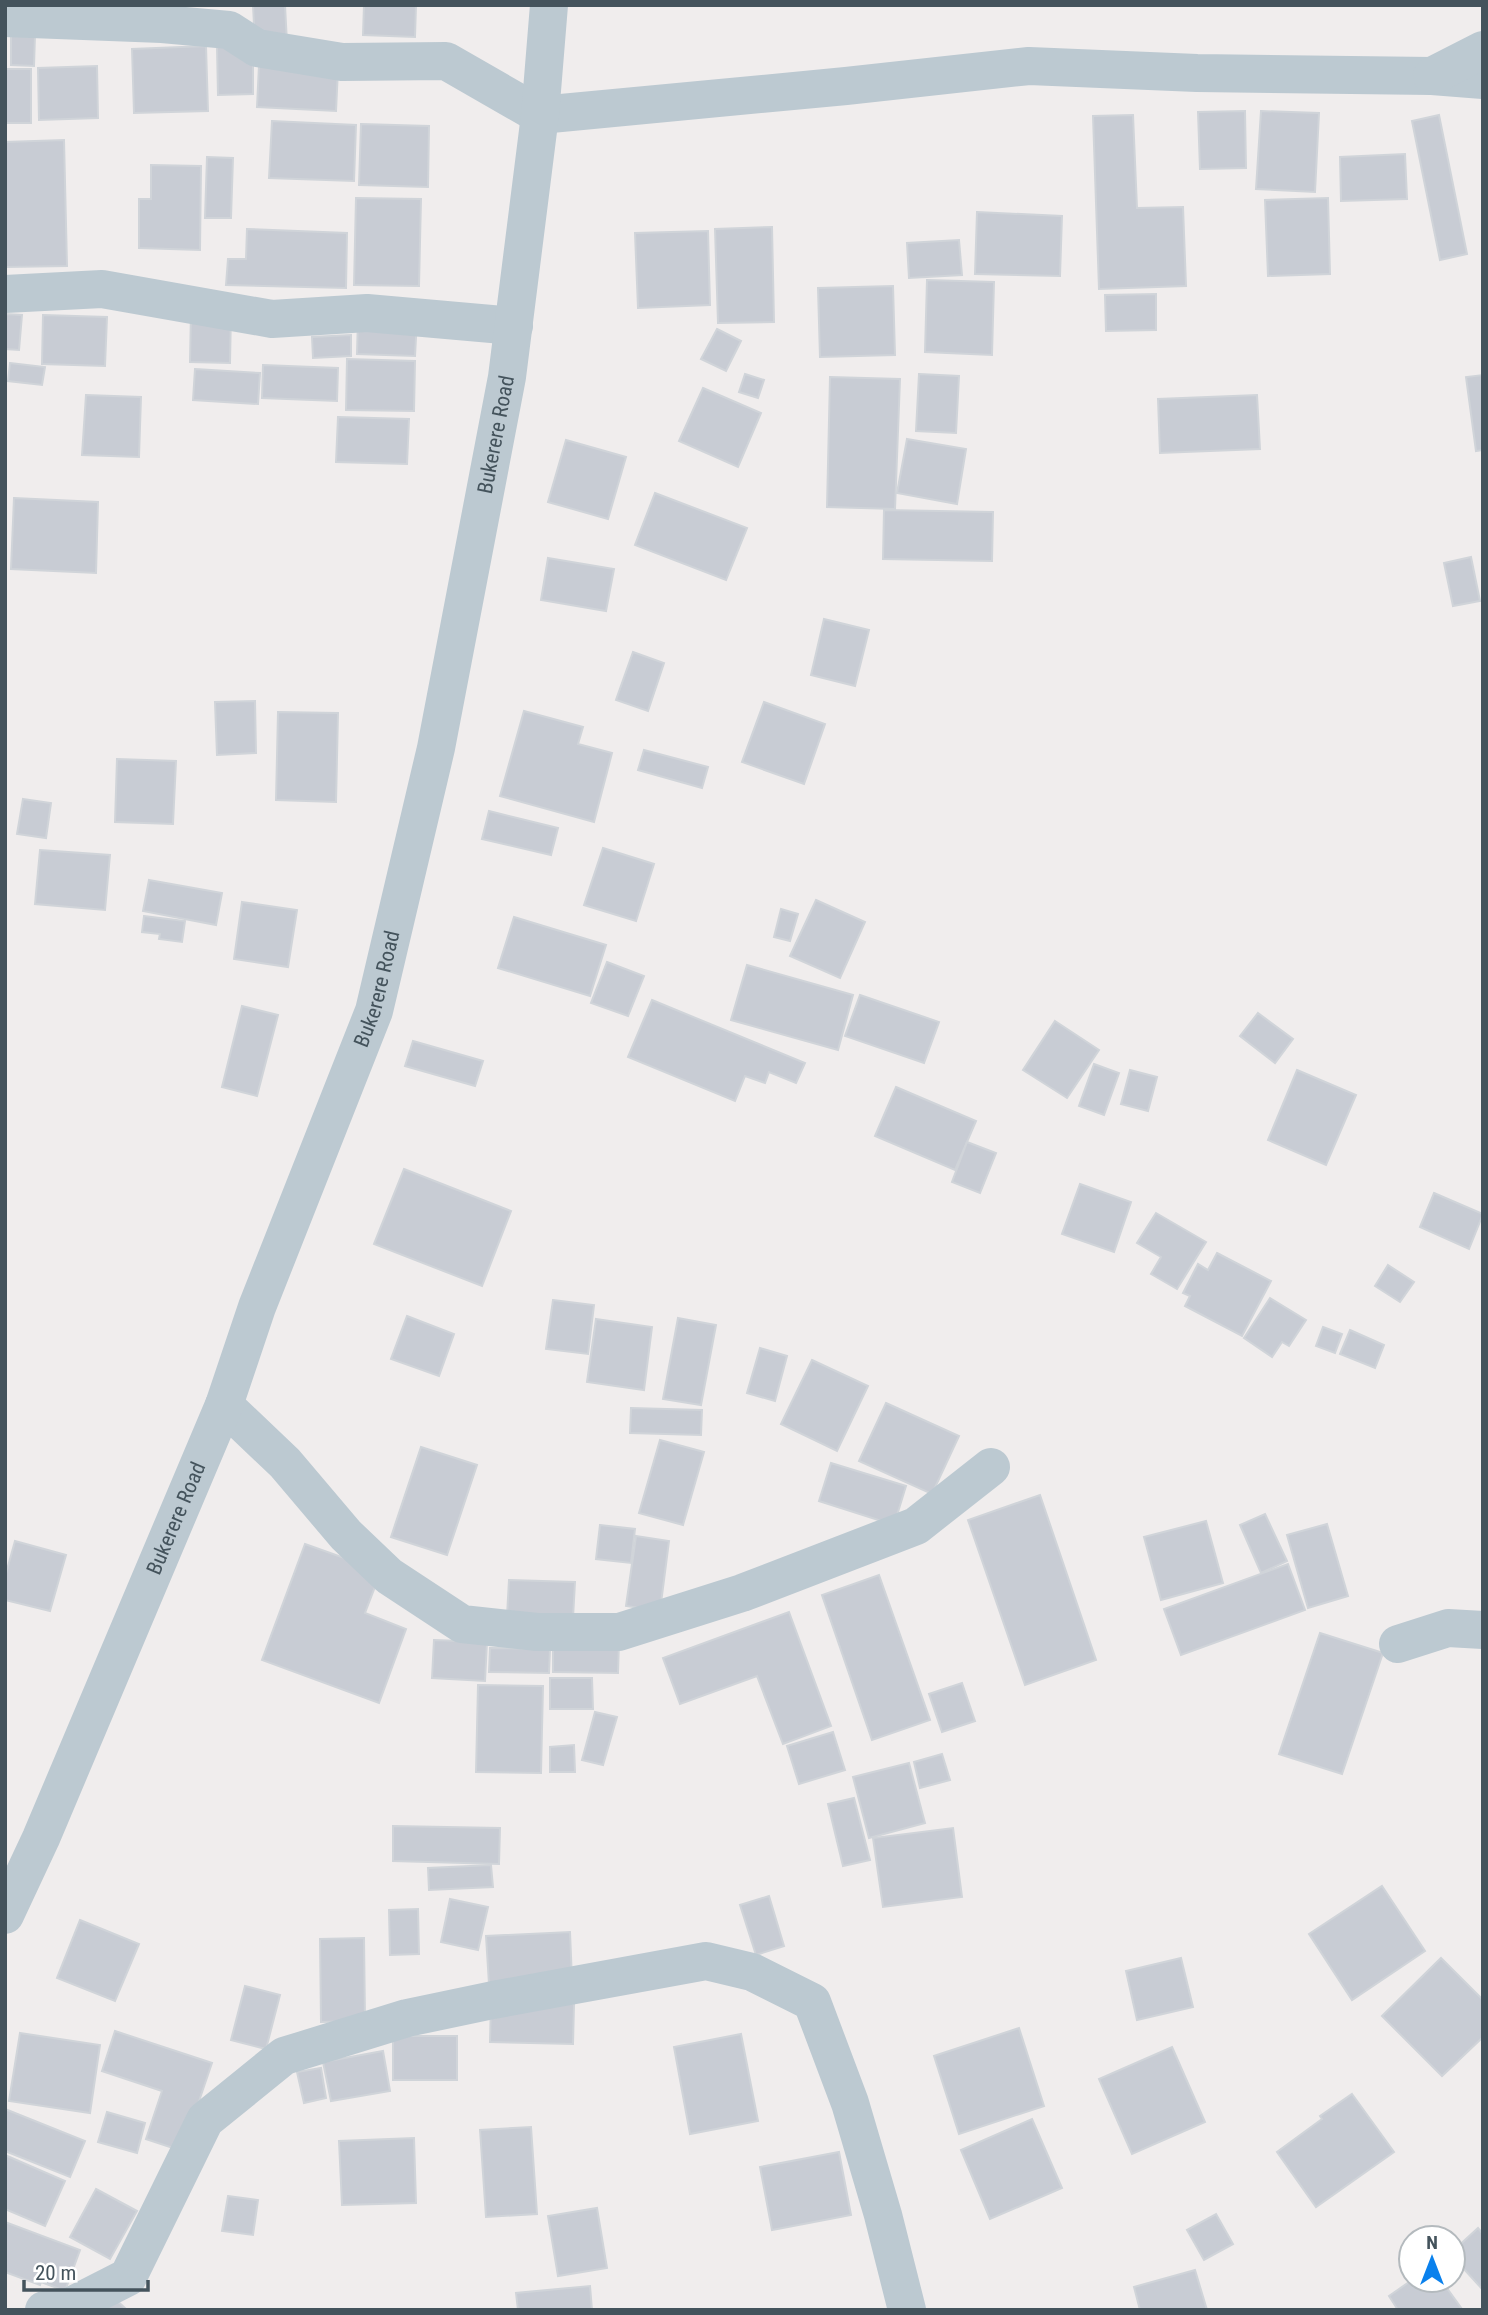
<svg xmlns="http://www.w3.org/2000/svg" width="1488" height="2315" font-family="'Roboto Condensed',sans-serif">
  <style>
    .building { fill: #c8ccd4; stroke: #d0d4d9; stroke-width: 2 }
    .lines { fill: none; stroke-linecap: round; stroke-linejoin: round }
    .minor { stroke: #bcc9d1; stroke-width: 38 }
    .labels { text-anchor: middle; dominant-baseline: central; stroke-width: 5; stroke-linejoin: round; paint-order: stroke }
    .street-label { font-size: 21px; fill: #44535c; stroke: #fff }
  </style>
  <rect width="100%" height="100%" fill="#f0eded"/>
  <!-- building -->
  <g class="building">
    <polygon points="253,5 285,5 287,43 255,45"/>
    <polygon points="364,5 416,5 415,37 363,35"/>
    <polygon points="11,35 35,35 34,66 11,65"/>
    <polygon points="206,46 208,111 134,113 132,49"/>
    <polygon points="217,46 253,46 253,94 218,95"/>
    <polygon points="259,65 338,69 336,111 257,107"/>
    <polygon points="97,66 98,118 39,120 38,68"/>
    <rect x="5" y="69" width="26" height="54"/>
    <polygon points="1245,111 1246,168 1200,169 1198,112"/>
    <polygon points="1261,111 1319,113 1315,192 1256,189"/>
    <polygon points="1133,115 1137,208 1183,207 1186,286 1099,289 1093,116"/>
    <polygon points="1439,115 1467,254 1440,260 1412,121"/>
    <polygon points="272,121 356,125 354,181 269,178"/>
    <polygon points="361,124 429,126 428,187 359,185"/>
    <polygon points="64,140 67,266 5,267 5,142"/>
    <polygon points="1405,154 1407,199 1341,201 1340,157"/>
    <polygon points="207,157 233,158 231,218 205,218"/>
    <polygon points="151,165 201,166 200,250 139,248 139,199 151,199"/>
    <polygon points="356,198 421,199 419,286 354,285"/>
    <polygon points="1328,198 1330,274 1268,276 1265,200"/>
    <polygon points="977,212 1062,216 1060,276 975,274"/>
    <polygon points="772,227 774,322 718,323 715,229"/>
    <polygon points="247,229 347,233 346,288 226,285 228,259 246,259"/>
    <polygon points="708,231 710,305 638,308 635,233"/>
    <polygon points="959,240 962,275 909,278 907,243"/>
    <polygon points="927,280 994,282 992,355 925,352"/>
    <polygon points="893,286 895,355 820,357 818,288"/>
    <polygon points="1156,294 1156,330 1106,331 1105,295"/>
    <polygon points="191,312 231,312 230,363 190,362"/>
    <polygon points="5,314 22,315 19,350 5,349"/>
    <polygon points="43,315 107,317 105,366 42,364"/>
    <polygon points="358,317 417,319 415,356 357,354"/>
    <polygon points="717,329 741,341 726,371 701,359"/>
    <polygon points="351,335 351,356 313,358 312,337"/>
    <polygon points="347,359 415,361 414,411 346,410"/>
    <polygon points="10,363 45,367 42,385 8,381"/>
    <polygon points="263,365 338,368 337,401 262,398"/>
    <polygon points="195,369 260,373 258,404 193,400"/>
    <polygon points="745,374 764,380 758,398 739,392"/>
    <polygon points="919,374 959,376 956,433 916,431"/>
    <polygon points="1483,375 1483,450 1476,451 1466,377"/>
    <polygon points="830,377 900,379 895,509 827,507"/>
    <polygon points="703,388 761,413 738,467 679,441"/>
    <polygon points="86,395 141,397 139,457 82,455"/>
    <polygon points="1257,395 1260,449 1160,453 1158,399"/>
    <polygon points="338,417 409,419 407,464 336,462"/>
    <polygon points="907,439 966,449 957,504 897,493"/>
    <polygon points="566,440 626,457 608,519 548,502"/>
    <polygon points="655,493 747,528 726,580 635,545"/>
    <polygon points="14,498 98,502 96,573 11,569"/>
    <polygon points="884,510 993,512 992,561 883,559"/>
    <polygon points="1471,557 1480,601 1453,606 1444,563"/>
    <polygon points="548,558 614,569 606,611 541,600"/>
    <polygon points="824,619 869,630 855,686 811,675"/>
    <polygon points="633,652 664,663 648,711 616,700"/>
    <polygon points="255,701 256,753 217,755 215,702"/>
    <polygon points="764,702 825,724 804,784 742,762"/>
    <polygon points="524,711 583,727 578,744 612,753 594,822 500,796"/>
    <polygon points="278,712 338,713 336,802 276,800"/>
    <polygon points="644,750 708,767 702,788 638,770"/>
    <polygon points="117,759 176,761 173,824 115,822"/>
    <polygon points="23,799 51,803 46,838 17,834"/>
    <polygon points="489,811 558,828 551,855 482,839"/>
    <polygon points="603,848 654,864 636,921 584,905"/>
    <polygon points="40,850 110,855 105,910 35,904"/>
    <polygon points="149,880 222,893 216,925 143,911"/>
    <polygon points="816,900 865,922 840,978 790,956"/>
    <polygon points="242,902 297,910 288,967 234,959"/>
    <polygon points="781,909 798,914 790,941 774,937"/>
    <polygon points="144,916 185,921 182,942 159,939 160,934 142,932"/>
    <polygon points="514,917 606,945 590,996 498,968"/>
    <polygon points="607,962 644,976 628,1016 591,1003"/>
    <polygon points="747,965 853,995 838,1050 731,1020"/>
    <polygon points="860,995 939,1022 924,1063 845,1036"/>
    <polygon points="652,1000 805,1063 796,1083 769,1072 765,1083 745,1076 735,1101 628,1057"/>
    <polygon points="242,1006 278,1015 257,1096 222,1087"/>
    <polygon points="1258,1013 1293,1039 1275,1063 1240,1036"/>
    <polygon points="1055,1021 1099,1050 1067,1098 1023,1070"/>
    <polygon points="413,1041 483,1061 475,1086 405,1066"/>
    <polygon points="1094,1064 1119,1073 1104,1115 1079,1106"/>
    <polygon points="1130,1070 1157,1077 1148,1111 1121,1104"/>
    <polygon points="1297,1070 1356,1095 1326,1165 1268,1140"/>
    <polygon points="896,1087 976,1121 955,1170 875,1136"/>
    <polygon points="967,1142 996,1153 980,1193 952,1182"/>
    <polygon points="404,1169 511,1211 482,1286 374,1244"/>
    <polygon points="1080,1184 1131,1202 1114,1252 1062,1234"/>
    <polygon points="1434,1193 1483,1214 1469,1249 1420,1227"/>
    <polygon points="1156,1213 1206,1242 1177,1289 1151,1274 1161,1257 1137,1243"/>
    <polygon points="1217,1253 1271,1281 1242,1336 1185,1306 1190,1296 1183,1293 1198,1264 1208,1270"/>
    <polygon points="1388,1265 1414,1282 1400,1302 1375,1286"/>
    <polygon points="1270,1298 1306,1320 1289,1346 1282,1342 1272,1357 1244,1338"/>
    <polygon points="553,1300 594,1305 588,1354 546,1349"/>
    <polygon points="407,1316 454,1334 439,1376 391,1359"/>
    <polygon points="678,1318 716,1325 701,1405 663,1399"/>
    <polygon points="596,1319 652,1327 644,1390 587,1382"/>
    <polygon points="1323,1327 1342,1334 1335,1353 1316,1346"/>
    <polygon points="1350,1330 1384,1345 1375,1368 1340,1354"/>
    <polygon points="760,1348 787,1356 775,1401 747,1393"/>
    <polygon points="812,1360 868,1386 837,1451 781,1424"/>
    <polygon points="886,1403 959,1436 932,1494 859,1461"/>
    <polygon points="631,1408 702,1410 701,1435 630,1433"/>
    <polygon points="660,1440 704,1452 683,1525 639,1513"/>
    <polygon points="421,1447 477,1465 447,1555 391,1537"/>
    <polygon points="831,1463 906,1486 894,1525 819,1501"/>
    <polygon points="1040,1495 1096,1660 1025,1685 968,1520"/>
    <polygon points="1265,1514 1287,1561 1261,1573 1240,1525"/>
    <polygon points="1206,1521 1223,1583 1161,1600 1144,1537"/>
    <polygon points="1327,1524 1348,1596 1308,1608 1287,1535"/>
    <polygon points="600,1525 635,1529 631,1563 596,1559"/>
    <polygon points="636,1536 669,1541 660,1611 626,1606"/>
    <polygon points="15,1541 66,1555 50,1611 5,1600 5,1577"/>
    <polygon points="305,1544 381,1571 365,1613 406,1629 379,1703 262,1660"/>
    <polygon points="1288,1564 1305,1610 1181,1655 1164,1609"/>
    <polygon points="879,1575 930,1720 872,1740 822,1595"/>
    <polygon points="509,1580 575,1582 573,1618 507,1616"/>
    <polygon points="789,1612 831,1726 783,1744 757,1676 680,1704 663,1658"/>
    <polygon points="1320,1633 1383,1653 1342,1774 1279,1754"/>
    <polygon points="434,1640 487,1642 485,1681 432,1678"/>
    <polygon points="553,1642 619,1642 618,1673 553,1672"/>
    <polygon points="490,1648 550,1649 549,1673 489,1672"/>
    <polygon points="550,1678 592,1678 593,1709 550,1709"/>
    <polygon points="962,1683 975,1721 942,1732 929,1694"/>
    <polygon points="478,1685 543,1686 541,1773 476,1772"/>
    <polygon points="595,1712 617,1717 603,1765 582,1760"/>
    <polygon points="833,1732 845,1770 799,1784 787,1746"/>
    <polygon points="574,1745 575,1772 550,1772 550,1747"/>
    <polygon points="942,1754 950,1780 920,1788 914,1762"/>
    <polygon points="909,1763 925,1823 869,1838 853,1777"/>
    <polygon points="854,1798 870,1860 843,1866 828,1804"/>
    <polygon points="393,1826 500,1828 499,1864 393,1861"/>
    <polygon points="953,1828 962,1897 883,1907 873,1838"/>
    <polygon points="491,1865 493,1887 429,1890 428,1868"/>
    <polygon points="1382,1886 1425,1951 1352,2000 1309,1934"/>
    <polygon points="769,1896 784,1946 756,1955 740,1905"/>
    <polygon points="450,1899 488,1907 478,1950 441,1942"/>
    <polygon points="418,1909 419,1954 390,1955 389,1910"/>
    <polygon points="80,1920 139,1944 115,2001 57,1978"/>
    <polygon points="570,1932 572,1980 489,1984 486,1936"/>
    <polygon points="364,1938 365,2021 321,2022 320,1939"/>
    <polygon points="1181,1958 1193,2007 1137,2020 1126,1971"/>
    <polygon points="1441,1958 1483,2000 1483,2037 1442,2076 1382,2016"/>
    <polygon points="245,1986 280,1995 266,2049 231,2040"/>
    <polygon points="491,2002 574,2004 573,2044 490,2042"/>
    <polygon points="1019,2028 1044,2106 959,2134 934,2056"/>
    <polygon points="115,2031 212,2063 182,2151 146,2139 162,2091 102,2071"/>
    <polygon points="20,2033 100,2045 90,2113 9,2101"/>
    <polygon points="741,2034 758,2121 690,2134 674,2047"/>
    <rect x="393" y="2036" width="64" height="44"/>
    <polygon points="1172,2047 1205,2122 1132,2154 1099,2079"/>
    <polygon points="383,2051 390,2091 331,2101 323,2062"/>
    <polygon points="321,2068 326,2098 304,2103 297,2072"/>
    <polygon points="1352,2094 1394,2152 1316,2207 1277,2152 1322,2119 1320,2116"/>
    <polygon points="5,2109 85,2141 70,2177 5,2151"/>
    <polygon points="107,2112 145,2123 137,2153 98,2142"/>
    <polygon points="1032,2119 1062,2188 990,2219 961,2150"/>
    <polygon points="531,2127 537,2214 486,2217 480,2130"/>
    <polygon points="414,2138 416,2203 342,2205 339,2141"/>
    <polygon points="839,2152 851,2215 772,2230 760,2167"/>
    <polygon points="5,2155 65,2181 45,2226 5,2209"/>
    <polygon points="96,2189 137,2211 110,2259 70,2237"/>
    <polygon points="228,2196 258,2200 253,2235 222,2231"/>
    <polygon points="597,2208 607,2268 558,2276 548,2216"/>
    <polygon points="1216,2214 1233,2244 1204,2260 1187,2230"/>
    <polygon points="5,2222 80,2250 65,2291 41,2282 40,2285 5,2272"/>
    <polygon points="1478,2228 1483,2234 1483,2290 1453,2257 1453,2251"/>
    <polygon points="1195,2270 1207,2310 1140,2310 1134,2287"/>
    <polygon points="1412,2280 1441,2280 1462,2309 1398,2310 1389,2296"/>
    <polygon points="590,2286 592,2310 518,2310 516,2293"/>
    <polygon points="112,2296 127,2310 99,2310"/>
  </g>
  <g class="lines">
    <!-- minor -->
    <g class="minor">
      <polyline points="5,18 162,24 229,30 257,48 342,62 446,61 540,115 846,86 1029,66 1197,73 1432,76 1483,80"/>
      <polyline points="1432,76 1483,50"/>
      <polyline points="5,294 102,289 272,319 367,313 514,326"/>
      <polyline points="224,1405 285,1463 346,1535 389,1576 462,1624 537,1632 619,1632 742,1593 916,1526 991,1467"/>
      <polyline points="1398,1644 1448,1628 1483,1630"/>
      <path id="s1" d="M5 1915 41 1838 224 1405 257 1307 374 1011 436 748 507 377 540 115 549 5"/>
      <polyline points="44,2310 71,2306 128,2277 205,2120 284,2056 407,2018 493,2000 706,1961 752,1972 812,2002 850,2103 883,2215 907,2310"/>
    </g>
  </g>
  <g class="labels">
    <!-- street labels -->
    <g class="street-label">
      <text stroke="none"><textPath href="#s1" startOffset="1566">Bukerere Road</textPath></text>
      <text stroke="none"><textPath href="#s1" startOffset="999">Bukerere Road</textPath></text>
      <text stroke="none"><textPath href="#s1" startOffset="432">Bukerere Road</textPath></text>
    </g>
  </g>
  <!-- border -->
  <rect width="1488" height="2315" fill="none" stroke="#44535c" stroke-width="14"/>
  <!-- north arrow -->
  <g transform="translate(1432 2259)"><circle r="33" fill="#ffffff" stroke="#b4babe" stroke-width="2"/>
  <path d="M0-5L12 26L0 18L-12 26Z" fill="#0a81ed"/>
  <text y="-10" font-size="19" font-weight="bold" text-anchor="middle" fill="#44535c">N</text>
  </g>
  <!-- scale -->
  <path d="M24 2280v10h124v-10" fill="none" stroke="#44535c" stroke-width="3.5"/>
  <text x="35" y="2280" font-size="21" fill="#44535c" stroke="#ffffff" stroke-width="5" paint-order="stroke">20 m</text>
</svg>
